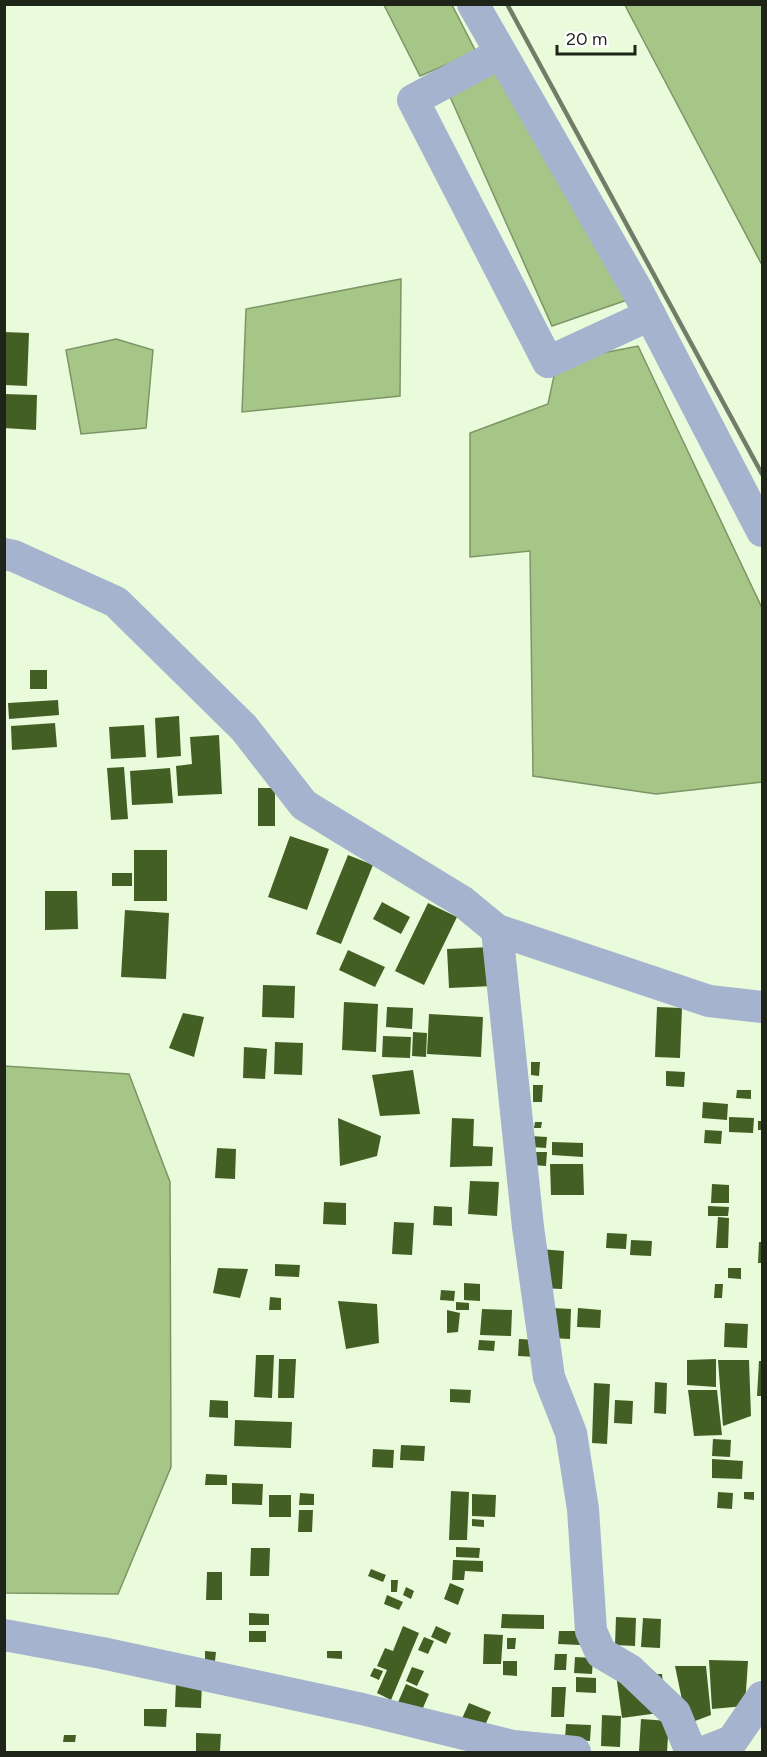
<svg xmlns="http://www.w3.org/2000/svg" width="767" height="1757" font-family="Figtree,sans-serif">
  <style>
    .water { fill: #a6c688; stroke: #7d9566; stroke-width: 1.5 }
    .building { fill: #445f24 }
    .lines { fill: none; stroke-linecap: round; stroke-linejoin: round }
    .street { stroke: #a6b3ce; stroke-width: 32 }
    .rail { stroke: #727d69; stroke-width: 4.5 }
  </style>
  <rect width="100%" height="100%" fill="#e9fbdb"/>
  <!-- water -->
  <g class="water">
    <polygon points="384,5 452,5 476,52 420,76"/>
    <polygon points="625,5 762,5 762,265 629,13"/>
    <polygon points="503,68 627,300 552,326 447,90"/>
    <polygon points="401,279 400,396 242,412 246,309"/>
    <polygon points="116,339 153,350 146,428 81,434 66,350"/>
    <polygon points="638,346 762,608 762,782 656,794 533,776 530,551 470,557 470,433 548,404 557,362"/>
    <polygon points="4,1066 129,1074 170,1182 171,1467 118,1594 5,1593"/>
  </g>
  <!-- building -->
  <g class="building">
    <polygon points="4,332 29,333 27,386 4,385"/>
    <polygon points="4,394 37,395 36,430 4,428"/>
    <rect x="30" y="670" width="17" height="19"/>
    <polygon points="58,700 59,715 9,719 8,703"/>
    <polygon points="179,716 181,756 157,758 155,718"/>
    <polygon points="55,723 57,747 12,750 11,726"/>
    <polygon points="144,725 146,757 111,759 109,727"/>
    <polygon points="219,735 222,794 178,796 176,766 192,764 190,737"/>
    <polygon points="124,767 128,819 111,820 107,768"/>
    <polygon points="170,768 173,803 132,805 130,771"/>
    <rect x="258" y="788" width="17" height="38"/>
    <polygon points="290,836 329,849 307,910 268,897"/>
    <rect x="134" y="850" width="33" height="51"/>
    <polygon points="348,855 373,865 341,944 316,934"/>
    <rect x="112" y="873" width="20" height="13"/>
    <polygon points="45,891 77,891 78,929 45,930"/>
    <polygon points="382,902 410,917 401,934 373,919"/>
    <polygon points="428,903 457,917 424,985 395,971"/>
    <polygon points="125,910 169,913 166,979 121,977"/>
    <polygon points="491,947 493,986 449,988 447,949"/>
    <polygon points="348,950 385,967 375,987 339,970"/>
    <polygon points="263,985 295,986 294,1018 262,1017"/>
    <polygon points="344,1002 378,1004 376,1052 342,1050"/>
    <polygon points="387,1007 413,1008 412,1029 386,1027"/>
    <polygon points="657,1007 682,1008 680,1058 655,1057"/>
    <polygon points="183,1013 204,1017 194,1057 169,1048"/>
    <polygon points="429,1014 483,1017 481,1057 427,1054"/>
    <polygon points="413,1032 427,1033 426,1057 412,1056"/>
    <polygon points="383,1036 411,1037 410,1058 382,1057"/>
    <polygon points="275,1042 303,1043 302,1075 274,1074"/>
    <polygon points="244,1047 267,1049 265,1079 243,1078"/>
    <polygon points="531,1062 540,1062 539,1076 531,1075"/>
    <polygon points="413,1070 420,1114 380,1116 372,1075"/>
    <polygon points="666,1071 685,1072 684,1087 666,1086"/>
    <polygon points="533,1085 543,1085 542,1102 533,1102"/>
    <polygon points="737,1090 751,1090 751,1099 736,1098"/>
    <polygon points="703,1102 728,1104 727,1120 702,1118"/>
    <polygon points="729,1117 754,1118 753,1133 729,1132"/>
    <polygon points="338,1118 381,1136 377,1156 340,1166"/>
    <polygon points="452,1118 474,1119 473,1146 493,1147 492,1166 450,1167"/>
    <rect x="758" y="1121" width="4" height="9"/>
    <polygon points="535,1122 542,1122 541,1128 534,1128"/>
    <polygon points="705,1130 722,1131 721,1144 704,1143"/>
    <polygon points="531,1136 547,1137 546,1148 531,1147"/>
    <polygon points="552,1142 583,1143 583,1157 552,1155"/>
    <polygon points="217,1148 236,1149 235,1179 215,1178"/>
    <polygon points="533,1152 547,1152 546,1166 532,1165"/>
    <polygon points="550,1164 583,1164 584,1195 551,1195"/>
    <polygon points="470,1181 499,1182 497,1216 468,1214"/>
    <polygon points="712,1184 729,1185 729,1203 711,1203"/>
    <polygon points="324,1202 346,1203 346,1225 323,1224"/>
    <polygon points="434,1206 452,1207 452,1226 433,1225"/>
    <polygon points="708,1206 729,1207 728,1216 708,1216"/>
    <polygon points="718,1217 729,1218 728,1248 716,1248"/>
    <polygon points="394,1222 414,1223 412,1255 392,1254"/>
    <polygon points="607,1233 627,1234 626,1249 606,1248"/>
    <polygon points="631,1240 652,1241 651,1256 630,1255"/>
    <polygon points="759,1242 762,1242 762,1263 758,1263"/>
    <polygon points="540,1249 564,1251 562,1289 539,1288"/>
    <polygon points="275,1264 300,1265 299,1277 275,1276"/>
    <polygon points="218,1268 248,1269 240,1298 213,1293"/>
    <polygon points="728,1268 741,1268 741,1279 728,1278"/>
    <polygon points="464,1283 480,1284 480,1301 464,1300"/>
    <polygon points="715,1284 723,1284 722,1298 714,1298"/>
    <polygon points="441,1290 455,1291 454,1301 440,1300"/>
    <polygon points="270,1297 281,1298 281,1310 269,1310"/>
    <polygon points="338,1301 377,1304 379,1343 346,1349"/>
    <polygon points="456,1302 469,1303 469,1310 456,1310"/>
    <polygon points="552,1308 571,1309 570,1339 551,1338"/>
    <polygon points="578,1308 601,1310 600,1328 577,1327"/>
    <polygon points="482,1309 512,1310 511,1336 480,1335"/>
    <polygon points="447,1310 460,1313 458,1332 447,1333"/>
    <polygon points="725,1323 748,1324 747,1348 724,1347"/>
    <polygon points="519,1339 538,1340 537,1357 518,1356"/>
    <polygon points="479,1340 495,1341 494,1351 478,1350"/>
    <polygon points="256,1355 274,1355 272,1398 254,1397"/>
    <polygon points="279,1359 296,1359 294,1398 278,1398"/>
    <polygon points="716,1359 716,1387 687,1385 687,1360"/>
    <polygon points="718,1360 749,1360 751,1416 723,1426"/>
    <polygon points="759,1361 762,1361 762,1396 757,1396"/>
    <polygon points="655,1382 667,1383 666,1414 654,1413"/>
    <polygon points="594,1383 610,1384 607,1444 592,1443"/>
    <polygon points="450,1389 471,1390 470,1403 450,1402"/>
    <polygon points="688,1390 717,1390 722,1435 694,1436"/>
    <polygon points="210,1400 228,1401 228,1418 209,1417"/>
    <polygon points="615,1400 633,1401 632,1424 614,1423"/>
    <polygon points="235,1420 292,1422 291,1448 234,1446"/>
    <polygon points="713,1439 731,1440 730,1457 712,1456"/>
    <polygon points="401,1445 425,1446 424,1461 400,1460"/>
    <polygon points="373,1449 394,1450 393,1468 372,1467"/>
    <polygon points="712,1459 743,1461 742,1479 712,1478"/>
    <polygon points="206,1474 227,1475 227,1485 205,1485"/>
    <polygon points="232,1483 263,1484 262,1505 232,1504"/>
    <polygon points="451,1491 469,1492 467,1540 449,1540"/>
    <polygon points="718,1492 733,1493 732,1509 717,1508"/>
    <polygon points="744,1492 754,1492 754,1500 744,1499"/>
    <polygon points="300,1493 314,1494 314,1505 299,1505"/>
    <polygon points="472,1494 496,1495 495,1517 472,1516"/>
    <rect x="269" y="1495" width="22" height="22"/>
    <polygon points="299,1510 313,1510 312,1532 298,1532"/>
    <polygon points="472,1519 484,1520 484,1527 472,1526"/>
    <polygon points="456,1547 480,1548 479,1558 456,1557"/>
    <polygon points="251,1548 270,1548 269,1576 250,1576"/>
    <polygon points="453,1560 483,1561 483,1572 465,1571 464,1580 452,1580"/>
    <polygon points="371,1569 386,1575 383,1582 368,1576"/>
    <polygon points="207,1572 222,1572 222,1600 206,1600"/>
    <polygon points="391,1580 398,1580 397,1592 391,1592"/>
    <polygon points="450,1583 464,1589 458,1605 444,1599"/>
    <polygon points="406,1587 414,1591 411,1599 403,1595"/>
    <polygon points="387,1595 403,1602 399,1610 384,1604"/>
    <polygon points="249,1613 269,1614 269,1625 249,1625"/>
    <polygon points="502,1614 544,1615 544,1629 501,1628"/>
    <polygon points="616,1617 636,1618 635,1646 615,1645"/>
    <polygon points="643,1618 661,1619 660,1648 641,1647"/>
    <polygon points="403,1626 419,1633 391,1700 377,1693 387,1670 377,1666 385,1648 393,1651"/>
    <polygon points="436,1626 451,1633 446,1644 431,1637"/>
    <rect x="249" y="1631" width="17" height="11"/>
    <polygon points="559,1631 581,1631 580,1645 558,1644"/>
    <polygon points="484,1634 503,1635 501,1664 483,1664"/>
    <polygon points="424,1637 434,1641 428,1654 418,1650"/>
    <polygon points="507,1638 516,1638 515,1649 507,1649"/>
    <polygon points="205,1651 216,1652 215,1661 205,1660"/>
    <polygon points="327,1651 342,1651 342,1659 327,1658"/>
    <polygon points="555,1654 567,1654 566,1670 554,1670"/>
    <polygon points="575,1657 593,1658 592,1674 574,1673"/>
    <polygon points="709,1660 748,1661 745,1706 712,1709"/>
    <polygon points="503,1661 517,1661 517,1676 503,1675"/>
    <polygon points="675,1666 706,1666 711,1715 687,1724"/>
    <polygon points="412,1667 424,1671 417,1686 406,1681"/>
    <polygon points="374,1668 383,1671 379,1680 370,1676"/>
    <polygon points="616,1674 662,1674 666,1712 622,1718"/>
    <polygon points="576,1677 596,1678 596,1693 576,1692"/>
    <polygon points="176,1682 202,1682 201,1708 175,1707"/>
    <polygon points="406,1684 429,1694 419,1717 396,1707"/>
    <polygon points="552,1687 566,1687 564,1717 551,1717"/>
    <polygon points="469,1703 491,1712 482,1732 460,1723"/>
    <polygon points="144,1709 167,1709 166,1727 144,1726"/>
    <polygon points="602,1715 621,1716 620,1747 601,1746"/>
    <polygon points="641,1719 669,1721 667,1752 639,1751"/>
    <polygon points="566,1724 591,1725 590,1741 565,1739"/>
    <polygon points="196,1733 221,1734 220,1751 196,1751"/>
    <polygon points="64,1735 76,1735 75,1742 63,1742"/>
  </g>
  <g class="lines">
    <!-- street -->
    <g class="street">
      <polyline points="473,4 637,290 762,531"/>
      <polyline points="501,53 413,100 548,362 650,315"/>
      <polyline points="4,554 14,556 116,602 244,728 304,805 463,902 497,930 709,1001 762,1007"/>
      <polyline points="497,930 528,1227 549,1377 571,1433 583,1509 591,1631 601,1653 630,1670 675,1713 691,1752"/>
      <polyline points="4,1635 102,1653 362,1709 513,1746 575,1752"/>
      <polyline points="704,1752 732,1741 762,1697"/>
    </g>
    <!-- rail -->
    <polyline class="rail" points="507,4 762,474"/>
  </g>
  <!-- border -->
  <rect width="767" height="1757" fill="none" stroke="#1e2418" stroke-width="12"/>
  <!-- scale -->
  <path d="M557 45v9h78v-9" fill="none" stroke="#1e2418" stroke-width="3"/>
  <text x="566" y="45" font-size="18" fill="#1e2418" stroke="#ffffff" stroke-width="4.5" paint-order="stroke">20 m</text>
</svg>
